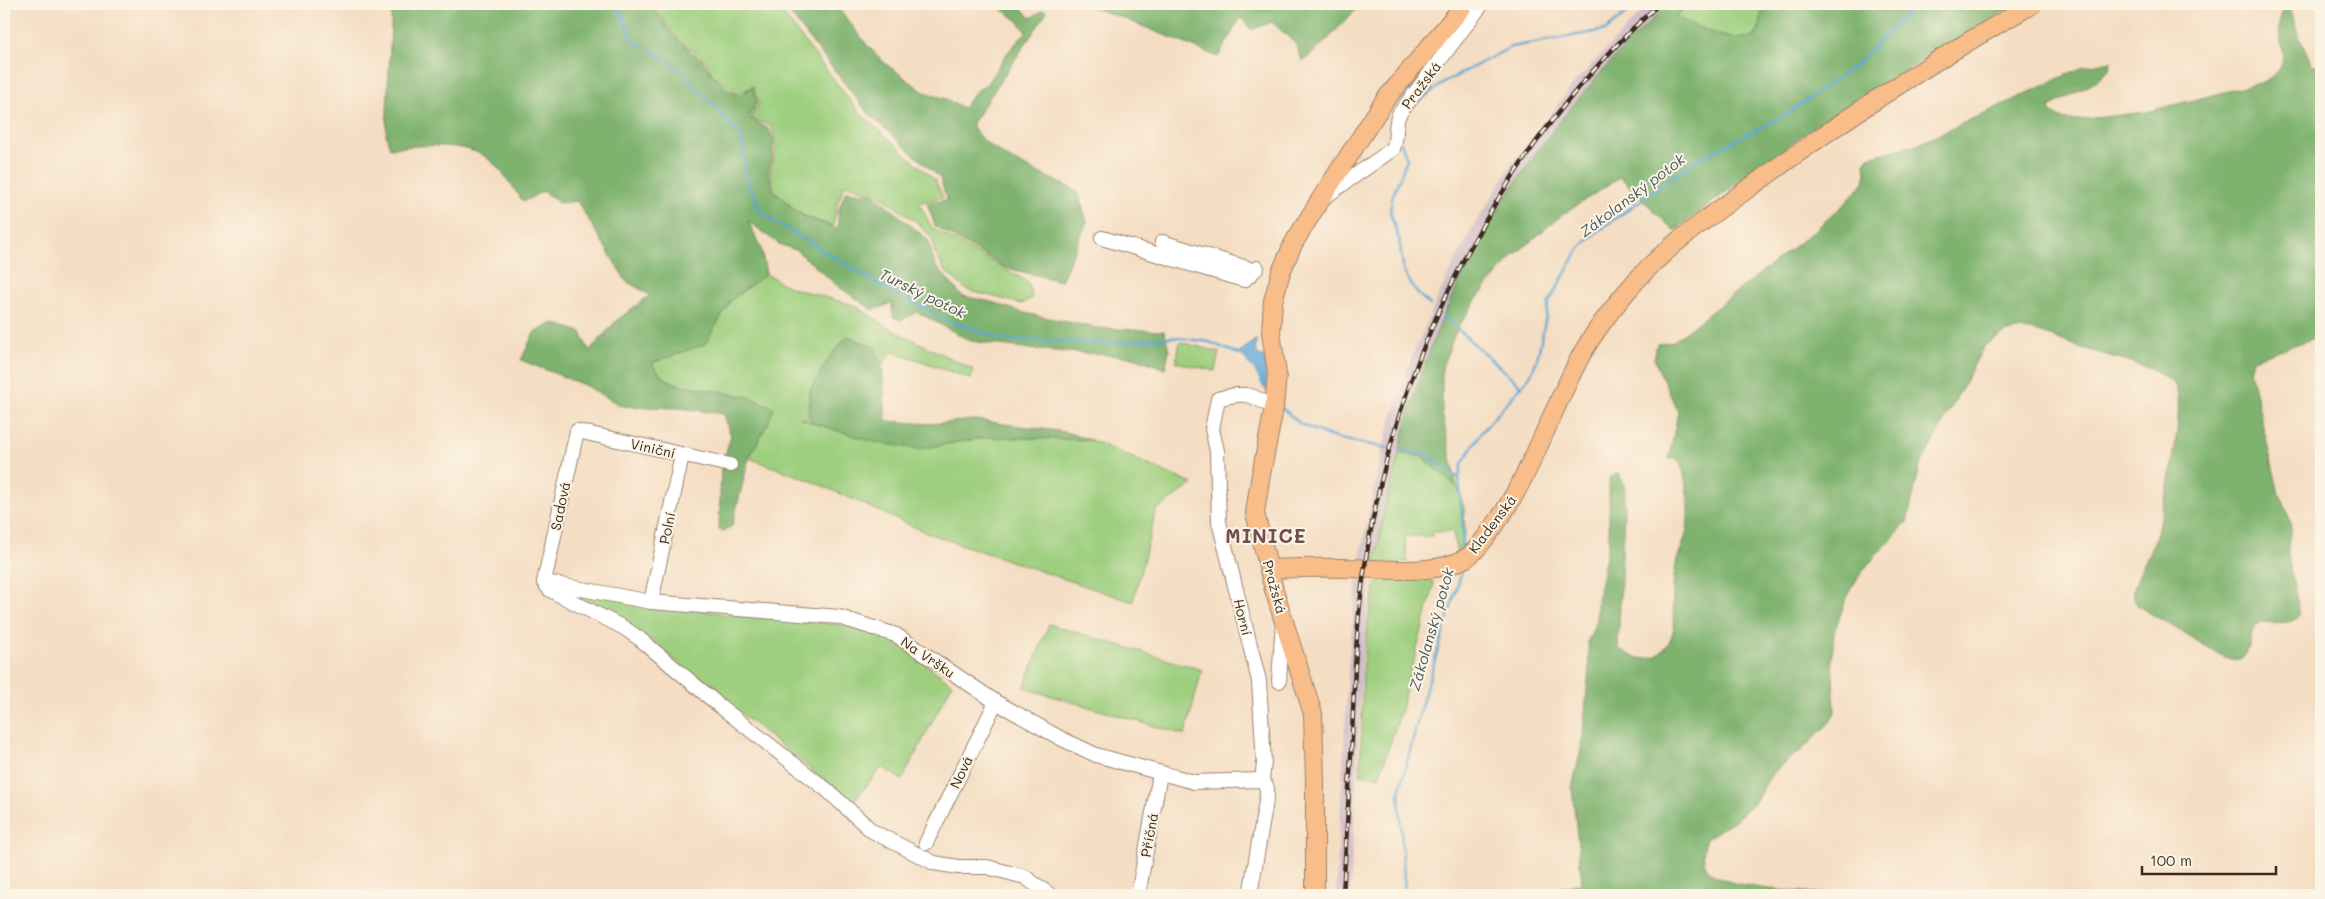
<svg xmlns="http://www.w3.org/2000/svg" width="2325" height="899" font-family="Mali,sans-serif">
  <style>
    .industrial { fill: #d1bdc8 }
    .green { fill: #9ecf7f; stroke: #6c7c4e }
    .forest { fill: #7eb26e; stroke: #5c6e46 }
    .water { fill: #5ba6d3; stroke: #4b6878 }
    .lines { fill: none; stroke-linecap: round; stroke-linejoin: round }
    .stream { stroke: #5ba6d3; stroke-width: 2.5 }
    .minor-casing { stroke: #988470; stroke-width: 16 }
    .major-casing { stroke: #988470; stroke-width: 20 }
    .minor { stroke: #fff; stroke-width: 14 }
    .major { stroke: #f8bd89; stroke-width: 18 }
    .rail-casing { stroke: #3b2a1e; stroke-width: 4.5 }
    .rail { stroke: #fcf5e5; stroke-width: 2.5; stroke-dasharray: 8; stroke-linecap: butt }
    .labels { text-anchor: middle; dominant-baseline: central; stroke-width: 4; stroke-linejoin: round; paint-order: stroke }
    .street-label { font-size: 14px; fill: #3b2a1e; stroke: #fcf5e5 }
    .water-label { font-size: 15px; font-style: italic; fill: #46555d; stroke: #fcf5e5 }
    .district-label { font-size: 19px; font-weight: bold; letter-spacing: 1px; fill: #704e52; stroke: #fcf5e5 }
  </style>
  <rect width="100%" height="100%" fill="#fcf5e5"/>
  <filter id="ink" filterUnits="userSpaceOnUse"><feTurbulence type="fractalNoise" baseFrequency=".02" numOctaves="2"/><feDisplacementMap in="SourceGraphic" scale="10" xChannelSelector="R" yChannelSelector="G"/><feConvolveMatrix kernelMatrix="1 2 1 2 8 2 1 2 1" color-interpolation-filters="sRGB"/></filter>
  <filter id="wash" filterUnits="userSpaceOnUse"><feTurbulence type="fractalNoise" baseFrequency=".0096" numOctaves="4" result="noise"/><feDisplacementMap in="SourceGraphic" scale="20" xChannelSelector="R" yChannelSelector="G"/><feGaussianBlur stdDeviation="1.12" result="paint"/><feColorMatrix in="noise" values="0 0 0 0 0 0 0 0 0 0 0 0 0 0 0 0 0 1.4 0 .05"/><feComposite in="paint" operator="in"/></filter>
  <g filter="url(#wash)">
    <rect width="100%" height="100%" fill="#f4ddc2"/>
    <!-- industrial -->
    <polygon class="industrial" points="1649,4 1669,4 1618,54 1567,112 1509,193 1484,235 1453,295 1424,361 1414,392 1394,468 1375,563 1371,570 1362,670 1350,895 1336,895 1348,669 1358,568 1377,472 1388,430 1412,357 1441,290 1472,229 1512,164 1576,81"/>
    <!-- green -->
    <g class="green">
      <path d="M653 4H775L860 113 935 180 943 197 919 203 932 228 1028 282 1032 298 1022 304 967 290 944 270 934 251 933 239 914 220 879 195 845 184 837 205 833 226C820 221 801 217 792 207 786 201 781 196 774 190L770 171 776 150 772 127 751 118 759 104 753 86 737 95 730 87 712 74 707 62 676 37Z"/>
      <path d="M1689 4H1770L1762 11 1760 26 1754 37C1724 43 1702 26 1675 18Z"/>
      <polygon points="766,274 789,287 856,306 889,328 974,370 971,379 893,351 882,365 873,347 810,389 808,420 800,418 810,422 918,449 989,437 1091,440 1193,484 1156,510 1133,602 930,534 814,482 749,458 768,423 774,408 749,397 677,384 662,377 652,363 704,344 731,300"/>
      <polygon points="1180,342 1219,352 1215,371 1176,362"/>
      <polygon points="1399,453 1423,457 1457,487 1464,507 1465,533 1457,555 1453,531 1432,532 1432,536 1405,536 1407,562 1375,563 1385,507"/>
      <polygon points="1394,578 1431,579 1434,585 1398,720 1379,777 1360,774 1363,674 1368,621 1376,582"/>
      <polygon points="565,589 719,613 842,625 892,639 952,684 902,780 882,767 852,803 640,632 568,594"/>
      <polygon points="1049,624 1202,670 1185,735 1024,688"/>
    </g>
    <!-- forest -->
    <g class="forest">
      <path d="M392 4H651L674 37 705 63 711 74 738 97 752 87 757 103 749 118 769 129 773 140V154L768 171 773 191 785 200 792 209 803 216 838 229V211L846 191 873 194 928 240 935 265 962 296 992 302 1024 313 1097 328 1164 331 1169 350 1165 369 1134 357 1031 349 971 341 917 312 901 320 893 317 892 303 873 310 839 287 796 250 779 244 748 221 761 248 766 274 731 300 705 344 652 363 662 377 677 384 749 397 774 408 768 423 749 458 732 526 723 531 719 530 721 468 731 436 724 414 679 408 622 406 584 385 521 360 534 333 553 323 581 332 589 351 616 321 650 295 626 281 577 201 559 203 543 191 523 202C514 188 499 166 486 157 462 141 417 146 390 148L386 135Z"/>
      <path d="M782 4H835L868 46 886 64 924 92 946 99 963 108 976 91 986 85 1008 52 1026 32 1018 21 995 4H1016L1031 18 1043 10 1047 12 972 123C977 151 1054 178 1078 192L1087 222 1061 281 1006 268 935 226 927 203 947 200 940 178 869 114Z"/>
      <polygon points="1081,4 1361,4 1325,42 1303,62 1295,43 1272,22 1251,30 1241,17 1218,57 1120,17"/>
      <path d="M1669 4H1689L1675 17C1701 27 1725 43 1755 37L1760 26 1762 11 1770 4H2016L1817 124 1674 231 1620 177 1562 215 1513 256 1478 297 1457 329 1442 367V414L1457 487 1423 457 1399 453C1437 280 1539 123 1669 4Z"/>
      <path d="M2286 4H2289L2298 34 2312 65H2321V336L2253 359 2250 371 2279 494C2286 506 2292 521 2291 535 2290 542 2287 546 2288 554 2290 575 2297 594 2300 615 2292 626 2272 622 2260 622 2242 634 2259 669 2224 657L2138 606C2135 601 2133 597 2134 591 2136 575 2148 558 2154 542 2162 518 2190 400 2173 383 2150 362 2098 355 2068 343 2030 328 2019 321 1984 346L1920 466 1907 522 1864 569 1854 584 1845 602 1834 632 1832 658 1835 712 1830 722 1802 750 1789 759 1771 775 1755 802 1735 820 1706 839C1703 849 1701 864 1710 872 1731 891 1809 891 1837 895H1512L1558 889 1582 882 1572 788 1582 745 1589 668 1588 641 1597 620V602L1609 541V478L1619 473 1625 488 1618 648C1639 663 1659 664 1671 638 1677 624 1672 607 1673 592 1673 585 1674 577 1675 569 1677 555 1685 543 1687 529 1690 513 1687 470 1677 458L1669 459 1678 412 1654 359 1657 344 1674 341 1814 231 1847 202 1864 182 1866 173 1865 163 1869 157 1921 143 2083 67 2111 61 2110 69 2095 82 2049 107 2050 112 2065 120H2077L2146 112 2260 83C2299 65 2275 49 2280 19 2281 14 2284 8 2286 4Z"/>
      <polygon points="848,336 874,347 882,365 886,421 930,424 975,420 1065,432 1091,440 989,437 918,449 874,442 810,422 810,390 831,355"/>
    </g>
    <!-- water -->
    <path class="water" d="M1256 339C1256 348 1254 354 1265 358L1267 392 1254 368 1239 353Z"/>
    <g class="lines">
      <!-- stream -->
      <g class="stream">
        <polyline points="617,4 633,41 642,47"/>
        <polyline points="651,51 678,67 741,135 747,180 761,213 880,285 949,321 1004,340 1115,343 1173,337 1209,342 1241,355"/>
        <polyline points="1414,105 1445,82 1511,47 1606,30 1638,4"/>
        <polyline points="1401,143 1407,159 1392,198 1390,212 1399,239 1404,272 1416,292 1430,305"/>
        <polyline points="1443,316 1522,387"/>
        <polyline points="1248,362 1254,368 1264,387"/>
        <polyline points="1282,408 1302,425 1335,438 1387,448"/>
        <polyline points="1399,450 1425,454 1459,478"/>
        <polyline points="1462,551 1463,527 1459,478 1462,464 1481,433 1530,376 1537,360 1549,302 1579,249 1594,234 1698,159 1789,113 1857,64 1915,4"/>
        <polyline points="1405,895 1399,794 1424,696 1461,574 1461,567"/>
      </g>
    </g>
  </g>
  <g filter="url(#ink)">
    <g class="lines">
      <!-- minor casing -->
      <g class="minor-casing">
        <g id="minor">
          <path d="M1323 198 1393 149C1398 136 1394 126 1399 114L1482 4"/>
          <polyline points="1102,238 1244,280 1257,268"/>
          <polyline points="1162,242 1247,268 1250,275"/>
          <polyline points="544,582 651,602 839,617 896,635 996,702 1060,738 1096,755 1194,782 1262,780"/>
          <polyline points="544,582 577,431 730,465"/>
          <polyline points="546,585 550,590 624,628 640,639 721,707 827,790 872,831 934,863 958,867 987,867 1025,877 1050,895"/>
          <polyline points="651,602 682,455"/>
          <polyline points="1279,681 1283,621"/>
          <polyline points="926,843 996,702"/>
          <polyline points="1138,895 1160,774"/>
          <path d="M1250 895 1267 795V788L1262 780 1264 763 1259 681 1219 522 1217 451 1212 429 1218 399C1244 391 1252 394 1274 408"/>
        </g>
      </g>
      <!-- major casing -->
      <g class="major-casing">
        <g id="major">
          <path d="M1269 569C1294 568 1320 567 1345 568 1381 568 1433 577 1466 558 1477 551 1485 538 1493 528 1532 474 1551 410 1583 352 1595 331 1612 309 1628 290 1663 248 1711 215 1756 183 1845 118 1937 58 2033 4"/>
          <polyline points="1315,895 1315,782 1313,714 1274,590 1255,513 1260,480 1274,408 1277,374 1271,332 1273,301 1281,272 1293,244 1320,200 1385,100 1465,4"/>
        </g>
      </g>
      <!-- minor -->
      <use href="#minor" class="minor"/>
      <!-- major -->
      <use href="#major" class="major"/>
      <!-- rail casing -->
      <g class="rail-casing">
        <path id="rail" d="M1343 895C1346 843 1349 791 1352 738 1354 683 1356 627 1364 572 1394 357 1498 151 1659 4"/>
      </g>
      <!-- rail -->
      <use href="#rail" class="rail"/>
    </g>
  </g>
  <g class="labels">
    <!-- street labels -->
    <g class="street-label">
      <text transform="translate(1421 85) rotate(-53)">Pražská</text>
      <text transform="translate(653 448) rotate(13)">Viniční</text>
      <text transform="translate(560 506) rotate(-78)">Sadová</text>
      <text transform="translate(1492 524) rotate(-53)">Kladenská</text>
      <text transform="translate(667 528) rotate(-78)">Polní</text>
      <text transform="translate(1275 587) rotate(75)">Pražská</text>
      <text transform="translate(1243 617) rotate(76)">Horní</text>
      <text transform="translate(928 657) rotate(34)">Na Vršku</text>
      <text transform="translate(961 772) rotate(-64)">Nová</text>
      <text transform="translate(1149 835) rotate(-80)">Příčná</text>
    </g>
    <!-- water labels -->
    <g class="water-label">
      <text transform="translate(1632 195) rotate(-37)">Zákolanský potok</text>
      <text transform="translate(923 293) rotate(26)">Turský potok</text>
      <text transform="translate(1431 629) rotate(-74)">Zákolanský potok</text>
    </g>
    <!-- district labels -->
    <g class="district-label">
      <text x="1266" y="535">MINICE</text>
    </g>
  </g>
  <!-- margin -->
  <rect width="2325" height="899" fill="none" stroke="#fcf5e5" stroke-width="20"/>
  <!-- scale -->
  <path d="M2142 866v8h134v-8" fill="none" stroke="#3b2a1e" stroke-width="2.5"/>
  <text x="2150" y="866" font-size="15" fill="#3b2a1e" stroke="#fcf5e5" stroke-width="4" paint-order="stroke">100 m</text>
</svg>
